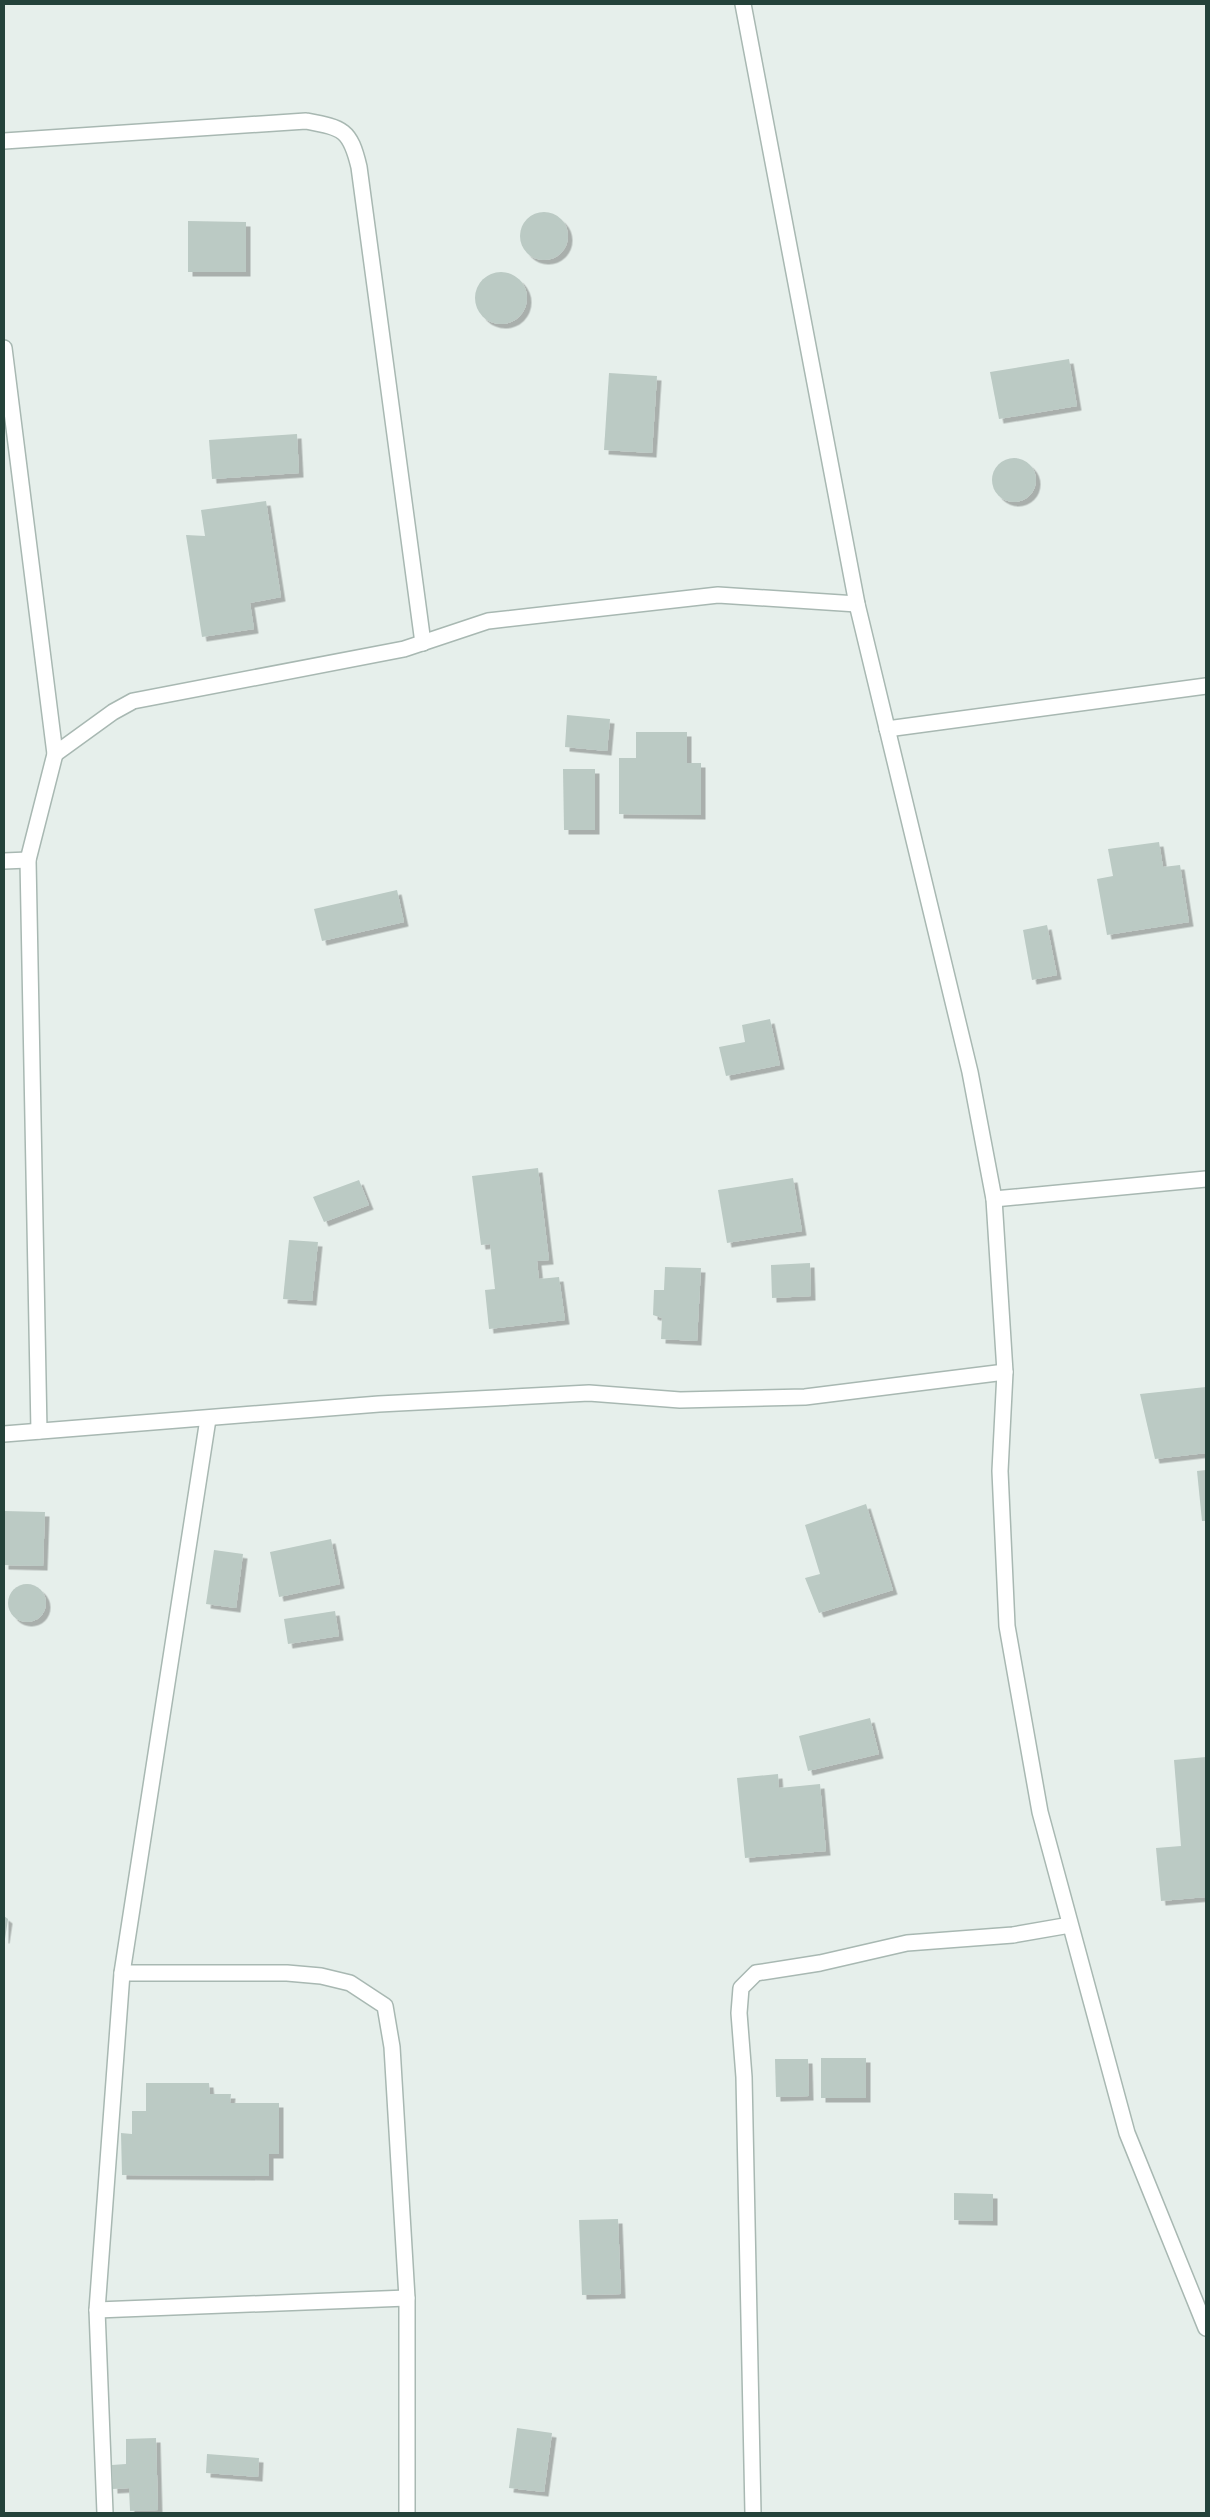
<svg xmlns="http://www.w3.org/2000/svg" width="1210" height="2517" font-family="Manrope,sans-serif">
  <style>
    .building { fill: #bbcac4; filter: url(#shadow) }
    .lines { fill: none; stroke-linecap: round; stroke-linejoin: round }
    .minor-casing { stroke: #a8b8b2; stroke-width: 18 }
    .minor { stroke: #fff; stroke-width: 15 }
  </style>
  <defs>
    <filter id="shadow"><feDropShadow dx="4.5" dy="4.5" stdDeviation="0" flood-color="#0004"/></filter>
  </defs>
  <rect width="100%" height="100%" fill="#e6efeb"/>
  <!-- building -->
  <g class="building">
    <circle cx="544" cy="236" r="24"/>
    <polygon points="188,221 246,222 246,272 188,272"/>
    <circle cx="501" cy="298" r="26"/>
    <polygon points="1069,359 1077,406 999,419 990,372"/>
    <polygon points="609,373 657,376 652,453 604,450"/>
    <polygon points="297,434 299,473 212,479 209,440"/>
    <circle cx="1014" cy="480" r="22"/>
    <polygon points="266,501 281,597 250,603 254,629 202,637 186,535 205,536 201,510"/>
    <polygon points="567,715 610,719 607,751 565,747"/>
    <polygon points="636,732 687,732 687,763 701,763 701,815 619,814 619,758 636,758"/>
    <polygon points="563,769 595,769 595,830 564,830"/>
    <polygon points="1159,842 1163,867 1180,865 1189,922 1107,935 1097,879 1113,876 1108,849"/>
    <polygon points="397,890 404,922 322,941 314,909"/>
    <polygon points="1047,925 1057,975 1032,980 1023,930"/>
    <polygon points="770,1019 780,1065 726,1076 719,1047 745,1042 742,1025"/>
    <polygon points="538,1168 549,1260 537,1261 539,1279 559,1277 565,1320 489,1329 485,1290 495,1289 490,1244 481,1245 472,1176"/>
    <polygon points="793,1178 802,1231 727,1243 718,1190"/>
    <polygon points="359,1180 369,1205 324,1222 313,1197"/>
    <polygon points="289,1240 318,1242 312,1301 283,1299"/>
    <polygon points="810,1263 811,1296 772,1298 771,1265"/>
    <polygon points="665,1267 701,1268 697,1341 661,1339 662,1318 653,1315 654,1290 664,1290"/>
    <polygon points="1206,1387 1206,1453 1155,1459 1140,1394"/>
    <polygon points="1206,1470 1206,1521 1202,1521 1197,1471"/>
    <polygon points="866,1504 893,1590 819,1613 805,1578 820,1574 805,1525"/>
    <polygon points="4,1511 45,1512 43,1566 4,1565"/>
    <polygon points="331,1539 340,1584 279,1597 270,1552"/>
    <polygon points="214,1550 243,1554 236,1608 206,1604"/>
    <circle cx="27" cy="1603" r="19"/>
    <polygon points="335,1611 339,1636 288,1644 284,1619"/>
    <polygon points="870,1718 879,1754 808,1771 799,1736"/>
    <polygon points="1206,1757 1206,1897 1161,1901 1156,1848 1181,1846 1174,1760"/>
    <polygon points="778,1774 779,1788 820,1784 826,1851 745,1858 737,1778"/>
    <polygon points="4,1916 8,1919 5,1939 4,1939"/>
    <rect x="821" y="2058" width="45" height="40"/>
    <polygon points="775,2059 808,2059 809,2096 776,2097"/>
    <polygon points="146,2083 209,2083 210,2094 231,2094 230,2103 279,2103 279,2154 269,2154 269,2176 122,2175 121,2133 132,2134 132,2111 146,2111"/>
    <polygon points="954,2193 993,2194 993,2221 954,2220"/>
    <polygon points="618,2219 621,2294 582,2295 579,2220"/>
    <polygon points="517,2428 552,2433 544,2492 509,2488"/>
    <polygon points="156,2438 158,2510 130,2511 129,2488 113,2489 112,2465 126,2464 126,2439"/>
    <polygon points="207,2454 259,2458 258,2477 206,2473"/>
  </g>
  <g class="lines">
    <!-- minor casing -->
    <g class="minor-casing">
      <g id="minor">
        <polyline points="743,4 857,604 970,1072 994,1199 1005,1372 1000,1471 1007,1626 1040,1812 1127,2133 1206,2328"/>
        <path d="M4 141 306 121C343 128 350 129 359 167L423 643"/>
        <polyline points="4,348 55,754 28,860 39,1431"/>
        <polyline points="887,729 1206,686"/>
        <polyline points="55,754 113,712 133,701 404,649 488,621 718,595 857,604"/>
        <polyline points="4,861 28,860"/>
        <polyline points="994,1199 1206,1179"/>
        <polyline points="4,1434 379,1404 589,1393 680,1400 805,1397 1005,1372"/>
        <polyline points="122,1973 287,1973 321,1976 350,1983 385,2006 392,2047 407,2298 407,2513"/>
        <polyline points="97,2310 407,2298"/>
        <polyline points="105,2513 97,2310 122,1973 208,1419"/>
        <polyline points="753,2513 744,2077 739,2013 741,1988 756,1973 820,1963 907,1943 1013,1935 1070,1925"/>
      </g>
    </g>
    <!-- minor -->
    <use href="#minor" class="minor"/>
  </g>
  <!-- border -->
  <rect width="1210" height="2517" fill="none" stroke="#24423a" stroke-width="10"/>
</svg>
